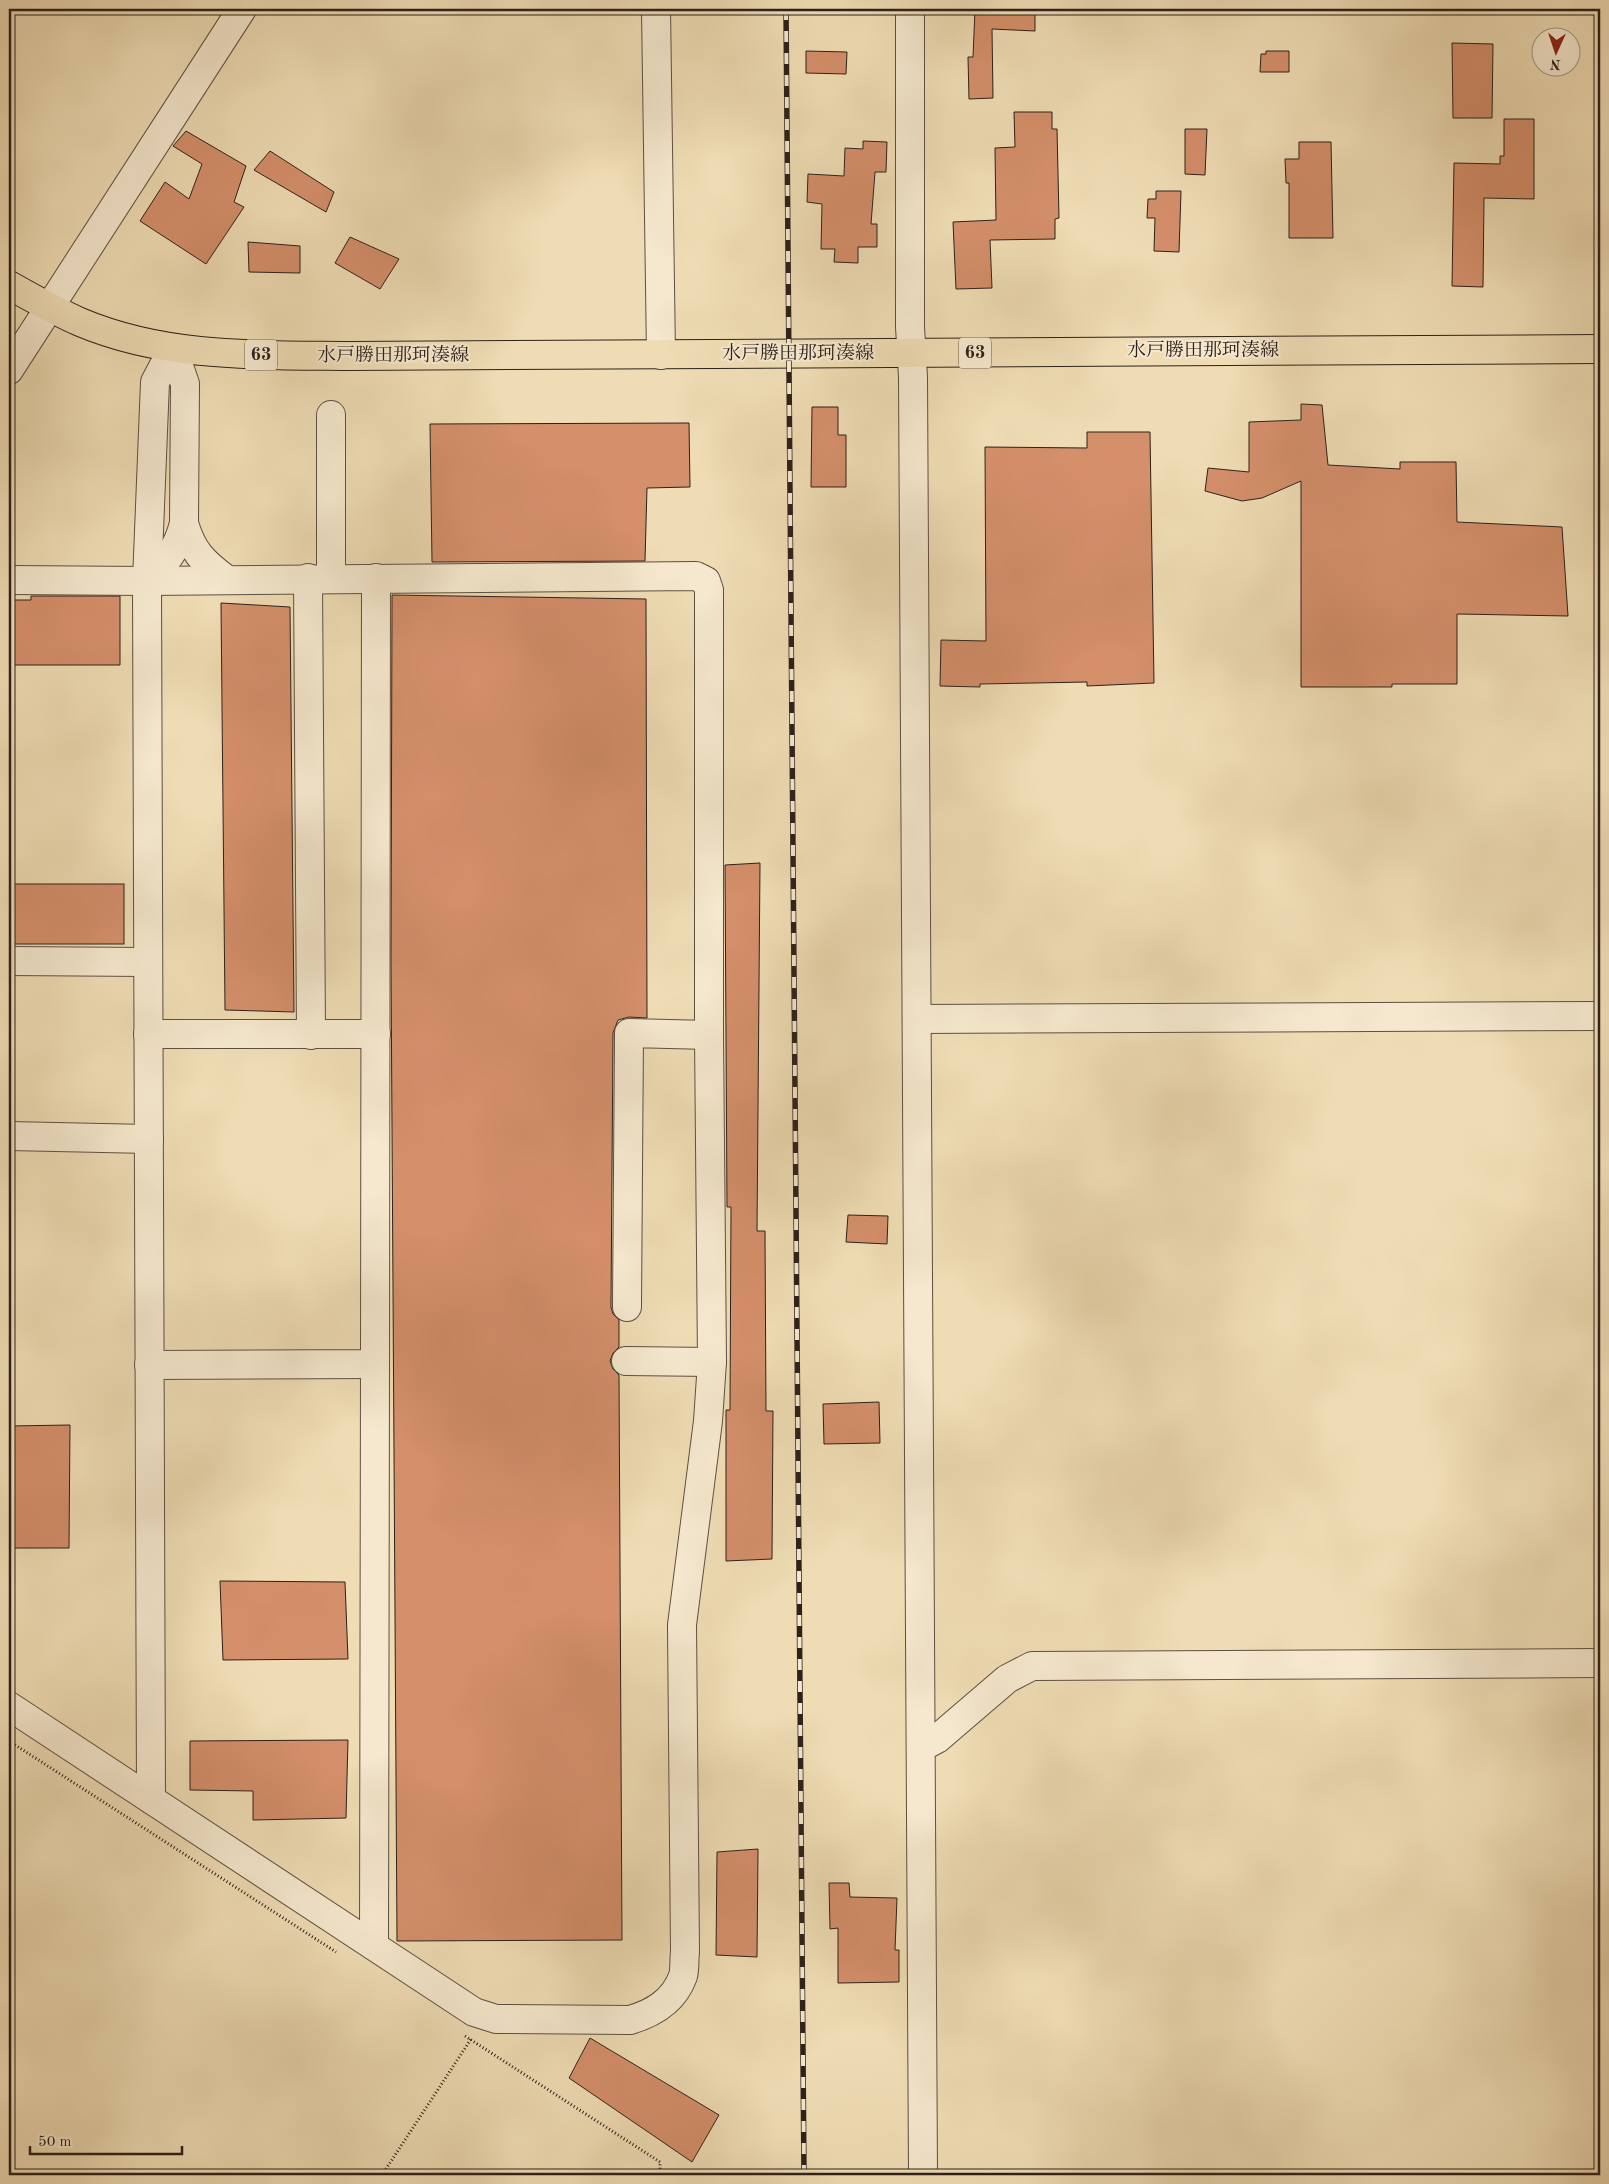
<svg xmlns="http://www.w3.org/2000/svg" width="1609" height="2184" font-family="'Old Standard TT','Noto Serif JP',serif">
  <style>
    .building { fill: #d48f6b; stroke: #2c211c }
    .lines { fill: none; stroke-linecap: round; stroke-linejoin: round }
    .minor-casing { stroke: #5d5042; stroke-width: 30 }
    .major-casing { stroke: #2c211c; stroke-width: 30 }
    .path { stroke: #2c211c; stroke-width: 3; stroke-dasharray: 1 2.5; stroke-linecap: butt }
    .minor { stroke: #f5e8ce; stroke-width: 28 }
    .major { stroke: #efdcb4; stroke-width: 28 }
    .rail-casing { stroke: #2c211c; stroke-width: 5.5 }
    .rail { stroke: #f5e8ce; stroke-width: 4; stroke-dasharray: 11; stroke-linecap: butt }
    .labels { text-anchor: middle; dominant-baseline: central; stroke-width: 4; stroke-linejoin: round; paint-order: stroke }
    .shield { fill: #f5e8ce; stroke: #685d51; stroke-width: 1 }
    .shield-label { font-size: 18px; font-weight: bold; fill: #2c211c }
    .street-label { font-size: 19px; fill: #2c211c; stroke: #f5e8ce }
  </style>
  <rect width="100%" height="100%" fill="#efdcb4"/>
  <filter id="stains"><feTurbulence type="fractalNoise" baseFrequency=".004" numOctaves="4"/><feColorMatrix values="0 0 0 0 .2 0 0 0 0 .09 0 0 0 0 .02 0 0 0 .5 -.17"/></filter>
  <radialGradient id="worn" r=".72"><stop offset=".6" stop-color="#630" stop-opacity="0"/><stop offset="1" stop-color="#630" stop-opacity=".3"/></radialGradient>
  <!-- building -->
  <g class="building">
    <polygon points="975,9 1035,9 1035,31 992,29 993,98 969,99 968,57 973,57"/>
    <polygon points="1452,43 1493,44 1492,118 1453,118"/>
    <polygon points="806,51 847,52 846,74 806,73"/>
    <polygon points="1266,51 1289,51 1289,72 1260,72 1261,54 1266,54"/>
    <polygon points="1014,112 1052,112 1052,129 1057,129 1059,218 1055,219 1055,239 990,240 992,288 956,289 953,222 996,220 995,148 1015,147"/>
    <polygon points="1504,119 1534,119 1534,199 1484,198 1483,287 1452,286 1454,163 1500,164 1500,156 1504,156"/>
    <polygon points="1185,129 1207,129 1205,175 1185,174"/>
    <polygon points="186,131 246,166 234,202 244,207 206,264 140,221 165,182 189,199 202,164 173,146"/>
    <polygon points="863,141 887,142 886,172 875,172 871,224 877,224 877,247 858,247 858,263 834,262 835,249 821,249 822,204 807,202 808,174 844,176 845,148 863,149"/>
    <polygon points="1299,142 1331,142 1333,238 1289,238 1289,183 1286,183 1285,159 1299,159"/>
    <polygon points="270,151 334,192 326,212 254,170"/>
    <polygon points="1156,191 1181,191 1179,252 1154,251 1155,218 1147,218 1148,199 1156,199"/>
    <polygon points="350,237 399,259 380,289 335,263"/>
    <polygon points="248,242 300,246 300,273 249,272"/>
    <polygon points="1301,404 1322,405 1328,465 1400,469 1400,462 1456,462 1457,522 1562,527 1568,616 1457,614 1457,684 1392,684 1392,687 1301,687 1301,481 1262,498 1242,501 1205,491 1208,468 1249,472 1249,422 1301,420"/>
    <polygon points="812,407 838,407 838,435 846,435 846,487 811,487"/>
    <polygon points="689,423 690,487 647,488 645,561 432,562 430,424"/>
    <polygon points="1087,432 1150,432 1154,683 1087,686 1087,682 980,684 980,687 940,686 941,640 986,641 985,447 1087,448"/>
    <polygon points="392,595 646,599 647,1018 629,1017 618,1020 613,1033 611,1307 613,1314 619,1320 619,1347 613,1353 610,1361 613,1369 619,1375 622,1940 397,1941 391,962"/>
    <polygon points="31,596 120,596 120,665 9,665 9,600 31,600"/>
    <polygon points="221,603 290,607 294,1012 225,1010"/>
    <polygon points="760,863 757,1231 765,1231 766,1411 773,1411 772,1559 726,1561 726,1410 730,1410 731,1207 727,1207 725,865"/>
    <rect x="9" y="884" width="115" height="60"/>
    <polygon points="848,1215 888,1216 887,1244 846,1242"/>
    <polygon points="879,1402 880,1443 824,1444 823,1404"/>
    <polygon points="70,1425 69,1548 9,1548 9,1426"/>
    <polygon points="220,1581 345,1582 348,1659 223,1660"/>
    <polygon points="348,1740 346,1818 253,1820 253,1791 190,1790 190,1741"/>
    <polygon points="758,1849 757,1957 716,1955 717,1852"/>
    <polygon points="829,1883 849,1883 850,1897 897,1898 895,1950 899,1950 899,1982 838,1983 838,1928 830,1929"/>
    <polygon points="590,2038 719,2115 692,2162 569,2078"/>
  </g>
  <g class="lines">
    <!-- minor casing -->
    <g class="minor-casing">
      <g id="minor">
        <polyline points="656,9 661,355"/>
        <polyline points="910,9 910,327 913,377 923,2175"/>
        <polyline points="9,370 242,9"/>
        <polyline points="331,415 331,578"/>
        <path d="M184 523C192 551 203 562 226 579"/>
        <polyline points="308,578 311,1035"/>
        <path d="M9 580 147 581 696 576 706 581 709 590V1035L712 1362 708 1421 682 1625 685 1952C684 1959 685 1969 683 1976 674 2001 654 2013 630 2020L496 2019 474 2012 9 1706"/>
        <path d="M147 581C166 563 178 548 184 523L185 384 173 348"/>
        <polyline points="9,961 147,962"/>
        <polyline points="917,1019 1600,1016"/>
        <polyline points="148,1034 376,1034"/>
        <polyline points="9,1136 149,1139"/>
        <polyline points="627,1307 629,1033 709,1035"/>
        <polyline points="626,1361 712,1362"/>
        <polyline points="149,1365 375,1364 376,578"/>
        <polyline points="922,1747 937,1739 1007,1679 1032,1666 1600,1663"/>
        <polyline points="151,1799 147,581 155,382 173,348"/>
        <polyline points="374,1946 375,1364"/>
      </g>
    </g>
    <!-- major casing -->
    <g class="major-casing">
      <path id="major" d="M9 285C32 298 55 311 80 322 165 358 258 355 349 356L1600 349"/>
    </g>
    <!-- path -->
    <g class="path">
      <polyline points="9,1741 336,1952"/>
      <polyline points="465,2036 660,2162 660,2175"/>
      <polyline points="382,2175 471,2039"/>
    </g>
    <!-- minor -->
    <use href="#minor" class="minor"/>
    <!-- major -->
    <use href="#major" class="major"/>
    <!-- rail casing -->
    <g class="rail-casing">
      <polyline id="rail" points="786,9 804,2175"/>
    </g>
    <!-- rail -->
    <use href="#rail" class="rail"/>
  </g>
  <g class="labels">
    <!-- shield labels -->
    <g class="shield">
      <rect x="959" y="337.5" width="32" height="31" rx="4"/>
      <rect x="245" y="339.5" width="32" height="31" rx="4"/>
    </g>
    <g class="shield-label">
      <text x="975" y="353">63</text>
      <text x="261" y="355">63</text>
    </g>
    <!-- street labels -->
    <g class="street-label">
      <text x="1203" y="351">水戸勝田那珂湊線</text>
      <text x="798" y="354">水戸勝田那珂湊線</text>
      <text x="393" y="356">水戸勝田那珂湊線</text>
    </g>
  </g>
  <!-- margin -->
  <rect width="1609" height="2184" fill="none" stroke="#efdcb4" stroke-width="30"/>
  <rect x="10" y="10" width="1589" height="2164" fill="none" stroke="#2c211c" stroke-width="2.5"/>
  <rect x="15" y="15" width="1579" height="2154" fill="none" stroke="#2c211c"/>
  <!-- north arrow -->
  <g transform="translate(1556 52) rotate(183)"><circle r="24" fill="#f5e8ce" stroke="#a59887"/>
  <path d="M0-4L9 19L0 12L-9 19Z" fill="#8f2418"/>
  <text y="-8" font-size="14" font-weight="bold" text-anchor="middle" fill="#2c211c">N</text>
  </g>
  <!-- scale -->
  <path d="M30 2146v8h152v-8" fill="none" stroke="#2c211c" stroke-width="2.5"/>
  <text x="38" y="2146" font-size="15" fill="#2c211c" stroke="#f5e8ce" stroke-width="4" paint-order="stroke">50 m</text>
  <rect width="100%" height="100%" filter="url(#stains)"/>
  <rect width="100%" height="100%" fill="url(#worn)"/>
</svg>
